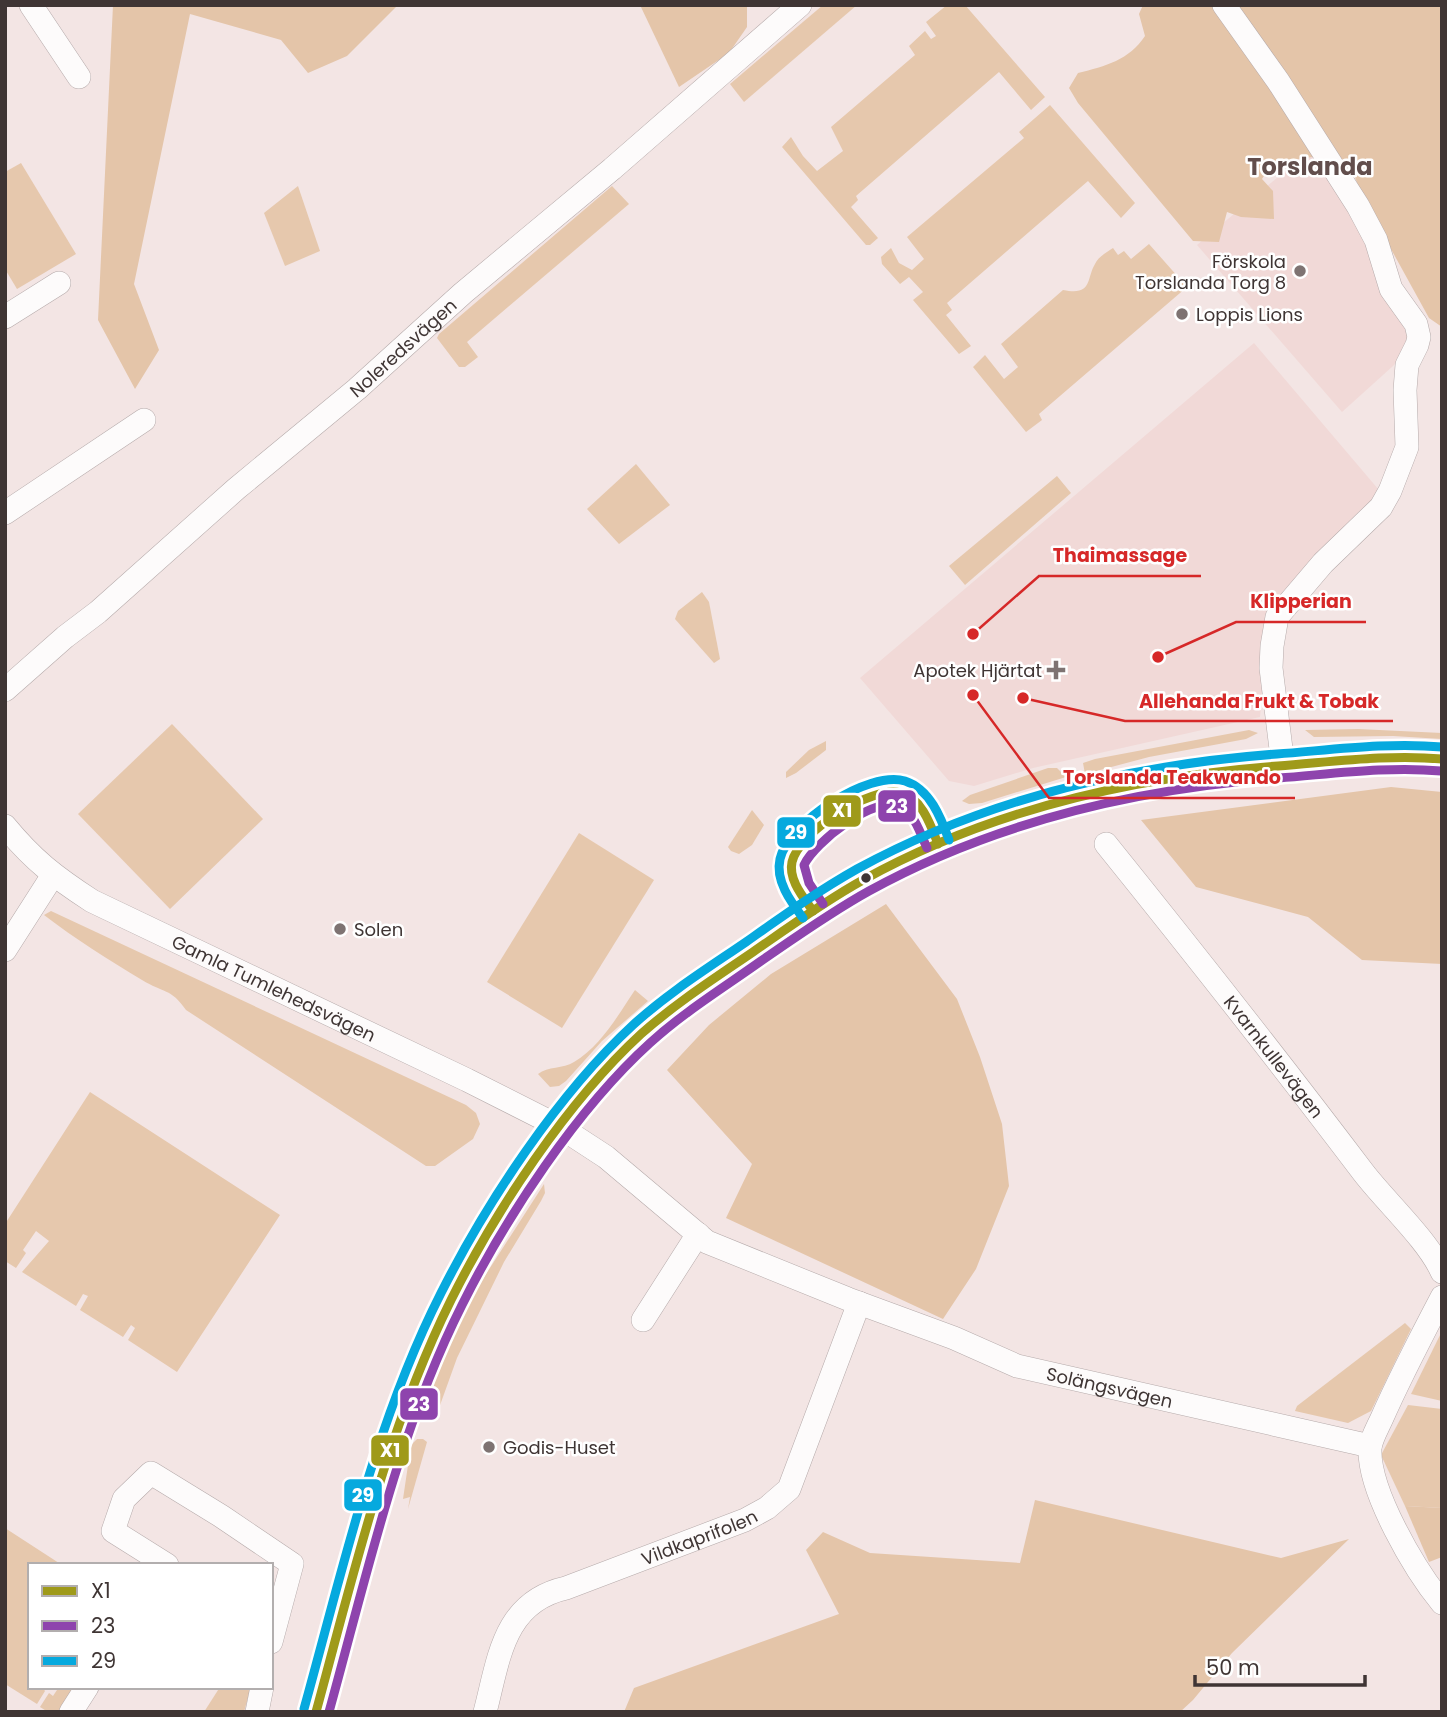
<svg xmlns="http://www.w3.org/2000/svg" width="1447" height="1717" font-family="Poppins,sans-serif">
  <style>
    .built { fill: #f1d9d7 }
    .green { fill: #e6c8ad }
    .forest { fill: #e4c5a9 }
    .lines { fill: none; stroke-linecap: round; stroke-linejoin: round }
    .minor-casing { stroke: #b5aaaa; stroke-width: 24 }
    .tertiary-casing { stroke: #b5aaaa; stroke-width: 32 }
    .minor { stroke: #fdfbfb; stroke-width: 23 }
    .tertiary { stroke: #fdfbfb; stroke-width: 30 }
    .bus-1-casing { stroke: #fff; stroke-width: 14 }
    .bus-2-casing { stroke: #fff; stroke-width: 14 }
    .bus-3-casing { stroke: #fff; stroke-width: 14 }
    .bus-1 { stroke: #9f9a1a; stroke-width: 9 }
    .bus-2 { stroke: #8e44ad; stroke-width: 9 }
    .bus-3 { stroke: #06a9de; stroke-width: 9 }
    .poi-dot { fill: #7e7372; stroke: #fff; stroke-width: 2.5 }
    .bus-dot { fill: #3f3534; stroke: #fff; stroke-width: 2.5 }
    .labels { text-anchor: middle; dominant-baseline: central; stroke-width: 5; stroke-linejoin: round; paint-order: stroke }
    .poi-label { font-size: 18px; fill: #3f3534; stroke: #fff; text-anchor: start }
    .street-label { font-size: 18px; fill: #3f3534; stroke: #fff }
    .district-label { font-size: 24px; font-weight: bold; fill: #624e4c; stroke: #fff }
    .leader { fill: none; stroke: #d62828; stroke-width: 2.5 }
    .callout-dot { fill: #d62828; stroke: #fff; stroke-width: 2.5 }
    .callout-label { font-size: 19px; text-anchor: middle; font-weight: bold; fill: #d62828; stroke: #fff; stroke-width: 5; stroke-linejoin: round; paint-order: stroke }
    .line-badge { stroke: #fff; stroke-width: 2.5 }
    .badge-label { font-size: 19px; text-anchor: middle; font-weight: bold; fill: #fff }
  </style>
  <rect width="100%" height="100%" fill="#f3e5e4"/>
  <!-- built -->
  <g class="built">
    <polygon points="1315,146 1424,338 1342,412 1197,245"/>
    <polygon points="1254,343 1390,503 1269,614 1260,717 1033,768 974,786 949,781 860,678"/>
  </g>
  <!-- green -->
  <g class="green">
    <polygon points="823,5 857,5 744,102 730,84"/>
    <polygon points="947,5 965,5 1045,97 1031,110 999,72 856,196 858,200 851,207 878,238 870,245 866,245 782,147 791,137 803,156 817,171 843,151 831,127 915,55 909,46 925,31 931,39 936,36 926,22"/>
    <polygon points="1050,105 1135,203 1121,218 1088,181 947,303 952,310 946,315 971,346 959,354 913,300 923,292 909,277 900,284 882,264 881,257 891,248 899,263 912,270 924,259 907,237 1024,138 1019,132"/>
    <polygon points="21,163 76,254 17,289 5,269 5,172"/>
    <polygon points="298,186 320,251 285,266 264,213"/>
    <polygon points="612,186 629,204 467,342 478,357 465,367 459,367 437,338 439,334"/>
    <path d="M1149 244 1187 287 1039 414 1042 420 1026 432 973 367 985 355 1004 379 1018 367 1001 344 1063 290C1093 296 1086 279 1095 264 1098 257 1107 252 1113 248L1118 255 1124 251 1131 259Z"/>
    <polygon points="636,464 670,505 619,544 587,509"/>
    <polygon points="1057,476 1071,493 965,585 949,566"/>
    <polygon points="702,592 709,602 720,659 714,663 675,619 678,611"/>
    <polygon points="172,724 263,819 170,909 78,814"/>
    <polygon points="1358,729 1442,733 1442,739 1393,736 1314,737 1305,730"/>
    <polygon points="1249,730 1258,733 1246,739 1149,757 1085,774 1083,763 1095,759"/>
    <polygon points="826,741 826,750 796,773 786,778 786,772 809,750"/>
    <polygon points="1048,768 1057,768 1066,777 982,803 969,804 962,801 970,795"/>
    <polygon points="752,810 764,825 752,845 739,854 731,851 728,847"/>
    <polygon points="579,833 654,880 562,1028 487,982"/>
    <path d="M51 911 466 1105 476 1113 480 1124 473 1139 435 1166H426L186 1010C171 988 163 993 142 980 109 960 75 939 44 915Z"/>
    <path d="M635 990 648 1001 602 1041 566 1081 559 1086 550 1087 538 1074C548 1066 563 1069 574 1062 601 1046 618 1015 635 990Z"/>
    <polygon points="90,1092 280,1215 177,1372 128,1340 135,1328 131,1325 123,1337 80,1310 88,1296 83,1294 76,1306 22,1272 49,1241 36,1231 23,1250 26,1253 16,1268 5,1261 5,1224"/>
    <polygon points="544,1184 545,1193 541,1201 504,1262 457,1358 439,1408 428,1410 424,1404 459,1316"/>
    <polygon points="1405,1323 1411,1329 1371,1411 1348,1423 1295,1411 1297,1406"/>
    <polygon points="1442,1331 1442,1401 1411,1394"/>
    <polygon points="1408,1405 1442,1409 1442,1508 1405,1506 1381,1455"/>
    <polygon points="417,1439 423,1439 427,1442 408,1509 410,1497 403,1499 411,1445"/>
    <polygon points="5,1528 62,1565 30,1565 30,1687 42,1687 45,1691 37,1704 5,1684"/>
    <polygon points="59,1687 77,1687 61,1712 48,1712 40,1707 49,1693 53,1696"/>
    <polygon points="220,1687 251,1687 244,1712 204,1712"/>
  </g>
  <!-- forest -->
  <g class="forest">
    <polygon points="113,5 398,5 347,56 308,73 281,40 190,14 134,284 159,350 135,389 98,320"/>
    <polygon points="640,5 747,5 747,27 729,53 679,87"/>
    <path d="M1143 5H1442V327L1429 318 1364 200 1348 160 1312 157 1272 163 1262 179 1273 191 1274 219 1241 217 1227 212 1219 242 1193 241 1078 103 1069 88 1078 73C1106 66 1129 60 1145 36L1139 14Z"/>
    <polygon points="1391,787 1442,792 1442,964 1362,960 1308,917 1196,887 1141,820"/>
    <polygon points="886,904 957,999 980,1057 1002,1124 1009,1186 976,1269 943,1319 726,1218 752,1164 667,1070 709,1025 771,974"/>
    <polygon points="1035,1500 1281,1558 1349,1539 1232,1653 1193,1700 1180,1712 624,1712 634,1688 839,1614 806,1550 823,1532 870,1553 1020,1563"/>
    <polygon points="1405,1506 1442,1508 1442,1557 1429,1562"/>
  </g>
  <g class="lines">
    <!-- minor casing -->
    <g class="minor-casing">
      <g id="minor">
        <polyline points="31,5 79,77"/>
        <polyline points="1224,5 1278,81 1358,206 1376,240 1391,289 1416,324 1419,337 1417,345 1407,365 1405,390 1407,447 1390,491 1381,507 1323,563 1277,617 1272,646 1271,668 1283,765"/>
        <polyline points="5,317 59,283"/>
        <polyline points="5,513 144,420"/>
        <path id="s1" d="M5 690 65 637 98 612 236 489 357 389 463 293 612 169 800 5"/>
        <path id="s2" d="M5 826C33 860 55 877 92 901L467 1080 560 1127 606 1157 707 1242 848 1299 954 1338 1017 1366 1370 1446"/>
        <path id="s3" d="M1106 844C1193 952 1279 1061 1363 1172 1385 1201 1428 1240 1442 1272"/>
        <polyline points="5,950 53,875"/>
        <path d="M1442 1297C1421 1337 1400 1377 1382 1418 1378 1427 1371 1439 1370 1448 1368 1491 1415 1570 1442 1603"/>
        <polyline points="643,1320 698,1234"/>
        <polyline points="167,1565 113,1531 124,1499 151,1473 221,1516 292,1564 271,1642"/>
        <polyline points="71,1712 87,1687"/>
        <polyline points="257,1712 262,1687"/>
        <path id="s4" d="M485 1712C499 1659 503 1602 566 1588L745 1520 767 1508 789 1489 859 1303"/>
      </g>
    </g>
    <!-- tertiary casing -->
    <g class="tertiary-casing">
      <path id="tertiary" d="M316 1712C340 1626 362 1540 390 1455 404 1412 418 1368 438 1327 474 1249 522 1175 575 1108 592 1087 608 1065 628 1047 664 1011 708 982 750 954 787 928 825 901 865 879 938 839 1018 810 1099 791 1204 767 1312 764 1420 757L1442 759"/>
    </g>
    <!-- minor -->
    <use href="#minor" class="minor"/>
    <!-- tertiary -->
    <use href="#tertiary" class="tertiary"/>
    <!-- bus-1 casing -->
    <g class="bus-1-casing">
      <g id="bus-1">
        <path d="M813 911C804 898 788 880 792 862 799 832 871 785 901 793 922 798 931 826 938 844"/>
        <path d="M316 1712C354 1573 387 1429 451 1300 496 1210 567 1102 641 1034 676 1003 715 978 753 952 789 927 825 901 863 880 991 809 1133 777 1278 766 1332 762 1388 754 1442 759"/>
      </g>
    </g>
    <!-- bus-2 casing -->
    <g class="bus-2-casing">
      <g id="bus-2">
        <path d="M823 904 809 883 804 865C814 843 876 793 902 807 915 815 921 835 927 848"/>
        <path d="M329 1712C367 1575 398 1432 462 1305 506 1217 577 1109 650 1043 684 1012 723 988 761 961 796 937 831 912 869 891 996 821 1136 789 1279 778 1332 774 1388 766 1441 771"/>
      </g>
    </g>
    <!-- bus-3 casing -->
    <g class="bus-3-casing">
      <g id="bus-3">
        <path d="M803 918C791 902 775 881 780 859 788 823 868 770 905 781 930 789 941 818 949 840"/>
        <path d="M304 1709C343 1569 375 1423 441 1293 487 1202 558 1094 633 1025 668 993 708 968 746 942 783 916 818 891 857 869 987 798 1130 765 1277 754 1331 750 1388 742 1442 747"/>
      </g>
    </g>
    <!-- bus-1 -->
    <use href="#bus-1" class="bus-1"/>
    <!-- bus-2 -->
    <use href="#bus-2" class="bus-2"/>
    <!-- bus-3 -->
    <use href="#bus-3" class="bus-3"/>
  </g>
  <!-- markers -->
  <g class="poi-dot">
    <circle cx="1300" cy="271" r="7"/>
    <circle cx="1182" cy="314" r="7"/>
    <path d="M1052.5 659.5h7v7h7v7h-7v7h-7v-7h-7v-7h7z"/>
    <circle cx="340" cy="929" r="7"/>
    <circle cx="489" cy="1447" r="7"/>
  </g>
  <circle class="bus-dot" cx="866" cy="878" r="6"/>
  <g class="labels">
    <!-- poi labels -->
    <g class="poi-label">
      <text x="1286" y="261" text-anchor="end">Förskola<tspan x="1286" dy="21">Torslanda Torg 8</tspan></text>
      <text x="1196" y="314">Loppis Lions</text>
      <text x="1042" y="670" text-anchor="end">Apotek Hjärtat</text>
      <text x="354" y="929">Solen</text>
      <text x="503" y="1447">Godis-Huset</text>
    </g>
    <!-- street labels -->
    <g class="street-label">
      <text stroke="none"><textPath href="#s1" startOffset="525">Noleredsvägen</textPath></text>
      <text stroke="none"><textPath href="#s2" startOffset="317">Gamla Tumlehedsvägen</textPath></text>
      <text stroke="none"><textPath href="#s3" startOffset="271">Kvarnkullevägen</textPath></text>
      <text stroke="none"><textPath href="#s2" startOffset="1251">Solängsvägen</textPath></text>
      <text stroke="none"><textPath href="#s4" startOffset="301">Vildkaprifolen</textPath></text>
    </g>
    <!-- district labels -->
    <g class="district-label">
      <text x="1310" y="166">Torslanda</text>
    </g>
  </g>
  <!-- callouts -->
  <path class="leader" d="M973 634L1039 576H1201M1158 657L1236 622H1366M1023 698L1125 721H1393M973 695L1049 798H1295"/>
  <g class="callout-dot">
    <circle cx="973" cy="634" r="7"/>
    <circle cx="1158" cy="657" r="7"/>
    <circle cx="1023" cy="698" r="7"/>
    <circle cx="973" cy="695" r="7"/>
  </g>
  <g class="callout-label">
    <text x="1120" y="562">Thaimassage</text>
    <text x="1301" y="608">Klipperian</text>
    <text x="1259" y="708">Allehanda Frukt &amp; Tobak</text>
    <text x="1172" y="784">Torslanda Teakwando</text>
  </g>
  <g class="line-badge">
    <rect x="877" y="789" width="40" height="34" rx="7" fill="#8e44ad"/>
    <rect x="822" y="794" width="40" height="34" rx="7" fill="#9f9a1a"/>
    <rect x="776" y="816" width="40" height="33" rx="7" fill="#06a9de"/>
    <rect x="399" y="1387" width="40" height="34" rx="7" fill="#8e44ad"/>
    <rect x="370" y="1434" width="40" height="33" rx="7" fill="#9f9a1a"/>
    <rect x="343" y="1478" width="40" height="34" rx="7" fill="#06a9de"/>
  </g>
  <g class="badge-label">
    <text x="897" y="813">23</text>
    <text x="842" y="817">X1</text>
    <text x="796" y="839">29</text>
    <text x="419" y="1411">23</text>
    <text x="390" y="1457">X1</text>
    <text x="363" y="1502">29</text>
  </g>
  <!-- border -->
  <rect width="1447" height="1717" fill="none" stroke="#3f3534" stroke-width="14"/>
  <!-- legend -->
  <rect x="28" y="1563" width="245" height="126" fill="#ffffff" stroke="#b2aeae" stroke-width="2"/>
  <rect x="42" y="1586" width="35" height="10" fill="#9f9a1a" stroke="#b2aeae" stroke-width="2"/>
  <text x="91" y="1598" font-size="21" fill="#3f3534">X1</text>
  <rect x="42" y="1621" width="35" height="10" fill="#8e44ad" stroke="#b2aeae" stroke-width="2"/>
  <text x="91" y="1633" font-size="21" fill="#3f3534">23</text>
  <rect x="42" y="1656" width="35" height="10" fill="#06a9de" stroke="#b2aeae" stroke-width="2"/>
  <text x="91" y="1668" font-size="21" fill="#3f3534">29</text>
  <!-- scale -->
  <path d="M1195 1675v10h170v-10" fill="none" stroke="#3f3534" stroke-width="3.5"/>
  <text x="1206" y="1675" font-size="21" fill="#3f3534" stroke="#ffffff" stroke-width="5" paint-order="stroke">50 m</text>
</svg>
